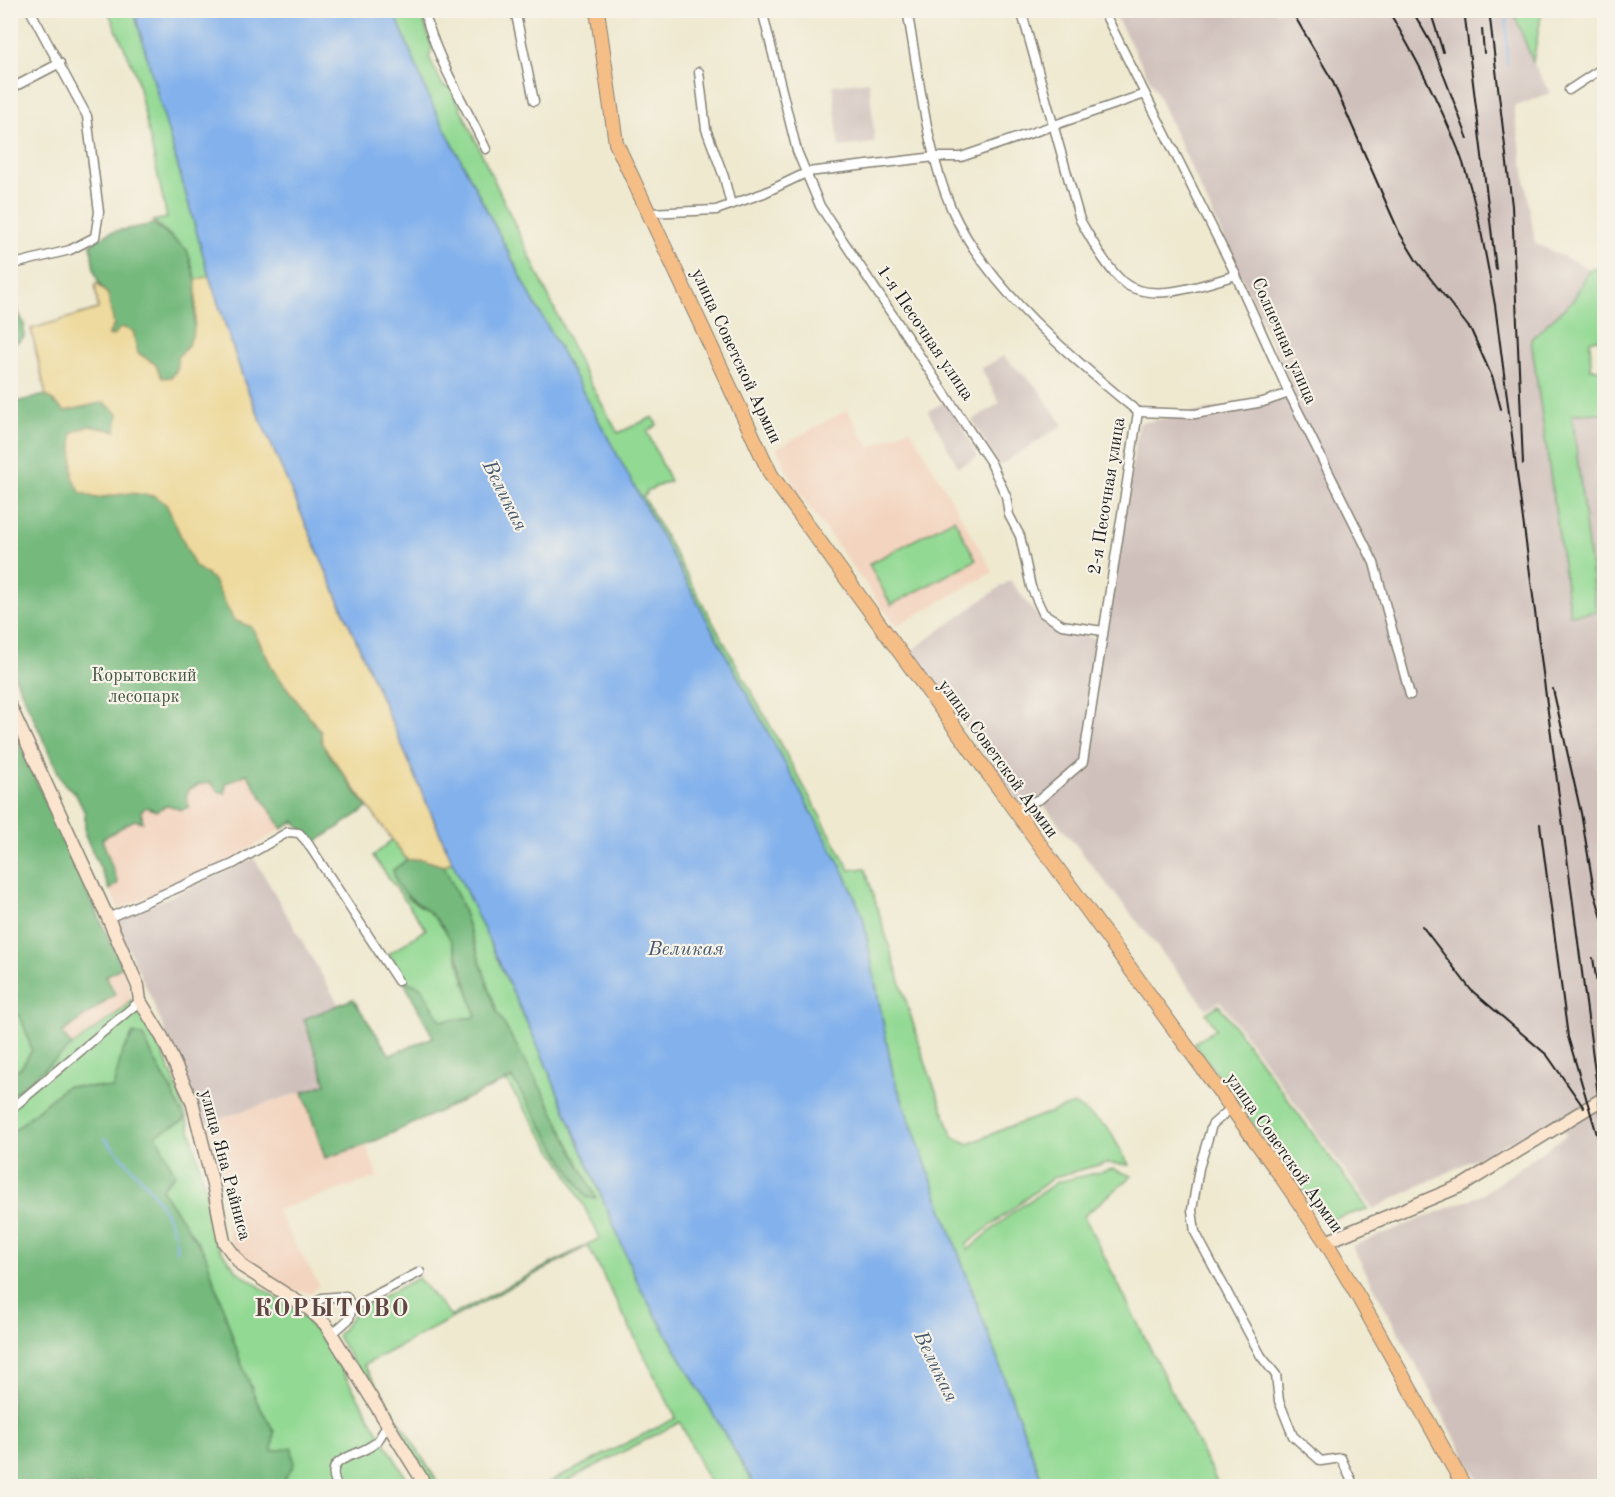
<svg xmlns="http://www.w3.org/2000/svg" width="1615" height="1497" font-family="'Old Standard TT',serif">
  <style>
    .built { fill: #f3d4bf }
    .industrial { fill: #cfc0bb }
    .green { fill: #92d993; stroke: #577a58; stroke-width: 1.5 }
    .forest { fill: #75b97d; stroke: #486a4c; stroke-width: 1.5 }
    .sand { fill: #eeda9e; stroke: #857b5d; stroke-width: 1.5 }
    .water { fill: #82b1ec; stroke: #4f6684; stroke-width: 1.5 }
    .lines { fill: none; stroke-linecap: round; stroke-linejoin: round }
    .stream { stroke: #82b1ec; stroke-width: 2 }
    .street-casing { stroke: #868276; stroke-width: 11 }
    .secondary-casing { stroke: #868276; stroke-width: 15 }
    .primary-casing { stroke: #868276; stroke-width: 16 }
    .street { stroke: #fff; stroke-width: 8 }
    .secondary { stroke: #fbe5cf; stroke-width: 12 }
    .primary { stroke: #f6be87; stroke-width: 14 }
    .rail { stroke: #1c1c1c; stroke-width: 2 }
    .labels { text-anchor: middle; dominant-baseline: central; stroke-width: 4.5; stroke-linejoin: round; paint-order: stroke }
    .street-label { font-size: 18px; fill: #1c1c1c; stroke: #f7f3e8 }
    .park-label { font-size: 18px; fill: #3f5540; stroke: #f7f3e8 }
    .water-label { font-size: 20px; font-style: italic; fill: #45586f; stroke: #f7f3e8 }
    .district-label { font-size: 24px; font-weight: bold; letter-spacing: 1.5px; fill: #5f4643; stroke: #f7f3e8 }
  </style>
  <rect width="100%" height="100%" fill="#f7f3e8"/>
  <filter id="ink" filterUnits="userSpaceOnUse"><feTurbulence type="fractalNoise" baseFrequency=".0167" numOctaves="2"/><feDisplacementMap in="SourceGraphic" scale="12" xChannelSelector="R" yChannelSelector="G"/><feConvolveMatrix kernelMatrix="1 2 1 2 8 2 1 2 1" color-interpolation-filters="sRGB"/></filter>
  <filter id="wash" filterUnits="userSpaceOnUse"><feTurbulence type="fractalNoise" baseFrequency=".008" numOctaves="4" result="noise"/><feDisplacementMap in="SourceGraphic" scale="24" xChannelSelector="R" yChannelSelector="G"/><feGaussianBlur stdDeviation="1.35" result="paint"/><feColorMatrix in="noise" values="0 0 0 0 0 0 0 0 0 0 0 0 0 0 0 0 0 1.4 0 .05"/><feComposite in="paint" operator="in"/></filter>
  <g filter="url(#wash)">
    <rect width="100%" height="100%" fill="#efe9d0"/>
    <!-- built -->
    <g class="built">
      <polygon points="847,410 870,448 910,428 993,572 896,626 795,487 777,448"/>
      <polygon points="247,773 282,829 227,862 119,909 110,890 118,883 102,839 134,820 146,807 156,811 186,797 189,790 200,784 211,783 218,791 226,783"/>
      <polygon points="122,967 131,991 129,1004 72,1046 62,1033 114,994 106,976"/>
      <polygon points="303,1092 325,1158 366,1145 378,1177 276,1210 319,1285 312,1293 290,1290 238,1253 229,1239 222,1184 203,1124"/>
    </g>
    <!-- industrial -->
    <g class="industrial">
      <polygon points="1113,11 1513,11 1533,62 1550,93 1514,107 1535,243 1590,269 1573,300 1531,339 1570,615 1595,611 1572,414 1604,413 1604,1486 1481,1486 1352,1246 1481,1195 1566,1135 1555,1119 1373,1209 1220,1001 1207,1009 1039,799 1021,805 911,651 1010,580 1034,612 1045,621 1073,633 1097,639 1104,636 1139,423 1295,394 1155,89"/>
      <polygon points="869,81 875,143 839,147 833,85"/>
      <polygon points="1003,356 1037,387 1063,425 999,466 972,420 1000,403 981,369"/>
      <polygon points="948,400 978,457 958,467 928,411"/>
      <polygon points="254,858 339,1005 304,1019 326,1084 203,1124 148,991 115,922"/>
    </g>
    <!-- green -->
    <g class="green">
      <polygon points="108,11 134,11 209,276 196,280 187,250 153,221 167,218 136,74"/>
      <polygon points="394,11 421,11 432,48 429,57 443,86 451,88 582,368 618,433 653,417 657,425 647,431 670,481 646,491 647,494 643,496 850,870 865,868 925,1062 953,1137 969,1144 1006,1128 1074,1104 1108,1128 1129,1165 1106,1163 1054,1177 967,1244 968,1250 1013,1212 1057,1182 1113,1169 1132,1176 1084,1216 1219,1486 1044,1486 893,1075 863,917 844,872 532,298 429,98"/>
      <polygon points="1513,11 1542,11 1533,62"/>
      <polygon points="1590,269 1604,269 1604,337 1590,341 1591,369 1604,369 1604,413 1572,414 1596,612 1570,615 1531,339 1573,300"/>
      <polygon points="954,519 976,560 891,605 869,564"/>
      <polygon points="392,840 407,860 393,870 408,898 431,913 451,938 476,1017 441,1021 421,987 403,980 389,954 426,929 373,856"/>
      <polygon points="452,861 541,1053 640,1288 755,1486 711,1486 680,1422 557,1486 542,1486 676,1418 588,1246 364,1365 440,1486 431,1486 337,1336 357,1310 418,1278 451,1316 600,1238 566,1171 506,1081 512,1078 587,1198 596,1198 547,1099 497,1012 460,901 444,866"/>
      <path d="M131 1000C178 1065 193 1137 211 1213V1229L219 1248 237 1271 305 1318 326 1344 411 1486H289L285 1478 292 1448 272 1452 274 1431 258 1404 240 1360 218 1292 161 1189 175 1174 156 1135 173 1091 155 1062 143 1036 133 1033 122 1053 114 1088 66 1086 11 1133V1096L72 1046 123 1009Z"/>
      <polygon points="1219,1005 1368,1209 1325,1221 1194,1043 1216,1029 1206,1013"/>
      <path d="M10 1009C26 1018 25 1034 32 1050L21 1068 11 1072Z"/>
    </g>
    <!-- forest -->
    <g class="forest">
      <path d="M154 224 187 250 196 280 194 333 188 349 172 377 162 378 155 364 113 336 107 335 108 295C93 279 93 265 91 244L111 232Z"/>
      <polygon points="11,297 24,324 24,337 11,346"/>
      <polygon points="46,395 65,411 104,402 118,414 117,431 88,426 96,498 130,493 155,496 166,504 195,566 213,579 234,620 252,627 274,671 321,732 322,744 367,808 313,844 295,821 282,829 247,774 226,783 225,793 218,791 211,783 200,784 188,790 186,797 189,807 181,810 168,805 156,811 146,807 141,811 143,822 134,820 102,839 118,883 110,890 85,835 85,813 75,793 63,783 11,668 11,403"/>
      <path d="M10 724 122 967 106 976 115 994 62 1033 72 1046 11 1096V1072L21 1068 32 1050C25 1034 26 1018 11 1009Z"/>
      <path d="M421 859 444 866 460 901 497 1012 547 1099 596 1198H587L512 1078 366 1145 325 1158 303 1092 326 1084 304 1019 353 999 390 1055 433 1037 403 980 421 987 441 1021 476 1017C465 982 459 939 431 914 415 899 396 894 393 870L407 860Z"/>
      <path d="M134 1033 143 1036C156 1065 173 1091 185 1120L156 1135 175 1174 161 1189 205 1253 240 1360 258 1404 274 1431 272 1451 292 1448 294 1465 285 1478 289 1486H11V1133L66 1086 113 1088 122 1053Z"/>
    </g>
    <!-- sand -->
    <path class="sand" d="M209 276 245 384 452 861 444 866 421 859 407 860 322 744 321 732 274 671 252 627 234 620 213 579 195 566 166 504 155 496 130 493 96 498 80 492 73 477 72 433 88 426 116 431 118 414 104 402 65 411 46 395 31 329 98 309 95 284 97 283 108 295 114 325 108 335 113 336 121 327 133 331 138 353 155 364 162 378 172 377 178 368 177 357C201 340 195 306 196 280Z"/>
    <!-- water -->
    <polygon class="water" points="134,11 394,11 429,98 532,298 844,872 863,917 893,1075 1044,1486 755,1486 640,1288 541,1053 452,861 245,384 209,276"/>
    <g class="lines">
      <!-- stream -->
      <g class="stream">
        <polyline points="1506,10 1507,64"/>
        <path d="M104 1138C129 1165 179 1212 176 1252"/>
      </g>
    </g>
  </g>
  <g filter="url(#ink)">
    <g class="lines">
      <!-- street casing -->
      <g class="street-casing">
        <g id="street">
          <path d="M424 10C437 61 464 102 486 149"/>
          <polyline points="515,10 534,101"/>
          <polyline points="762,10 797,151 820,206 991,463 1006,496 1009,515 1020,536 1031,587 1043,613 1062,625 1103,631"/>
          <path d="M907 10C919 74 926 151 952 210 988 289 1072 358 1138 412"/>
          <path d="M1021 10 1080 220C1092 240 1105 266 1123 282 1150 305 1206 284 1236 275"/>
          <polyline points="1103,10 1232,267 1289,393 1374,563 1410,695"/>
          <polyline points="699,72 706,129 724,177 731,205"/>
          <polyline points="10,89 60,63"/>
          <polyline points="1569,90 1604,67"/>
          <polyline points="648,213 716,210 764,193 808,172 935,157 961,157 1145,94"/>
          <polyline points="10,265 70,250 95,237 99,212 87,116 30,10"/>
          <polyline points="1138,412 1195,414 1263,402 1289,393"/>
          <polyline points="1013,809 1040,799 1083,762 1138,412"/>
          <polyline points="108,918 233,864 288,832 299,833 307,842 398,981"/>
          <polyline points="1231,1108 1212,1125 1199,1168 1192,1210 1195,1232 1261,1356 1276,1375 1279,1401 1293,1436 1321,1461 1341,1458 1354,1486"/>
          <polyline points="10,1110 140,1001"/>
          <polyline points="352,1307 420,1272"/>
          <polyline points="309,1309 322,1298 346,1296 352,1307 349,1319 332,1334"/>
          <path d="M337 1486C323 1456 354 1459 374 1444 380 1440 383 1431 387 1425"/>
        </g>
      </g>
      <!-- secondary casing -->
      <g class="secondary-casing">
        <g id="secondary">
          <polyline points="10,706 108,918 138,986 140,1001 162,1037 192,1101 214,1189 224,1242 243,1267 309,1309 326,1325 426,1486"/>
          <polyline points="1326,1242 1463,1185 1604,1098"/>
        </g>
      </g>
      <!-- primary casing -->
      <g class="primary-casing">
        <polyline id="primary" points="597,10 616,143 771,475 1279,1173 1326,1242 1359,1298 1464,1486"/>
      </g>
      <!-- street -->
      <use href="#street" class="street"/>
      <!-- secondary -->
      <use href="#secondary" class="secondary"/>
      <!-- primary -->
      <use href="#primary" class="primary"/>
      <!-- rail -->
      <g class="rail">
        <polyline points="1291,10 1332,80 1399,232 1416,260 1471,330 1493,379 1501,409"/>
        <path d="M1388 10C1414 54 1439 102 1458 149 1477 199 1485 253 1495 305L1604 1141"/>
        <polyline points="1412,10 1433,47 1468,139"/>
        <polyline points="1430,10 1443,52"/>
        <polyline points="1464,10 1496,269"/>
        <polyline points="1489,10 1512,206 1523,464"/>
        <polyline points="1482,29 1484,53"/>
        <polyline points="1553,689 1581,813 1594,891 1604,925"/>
        <polyline points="1540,824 1568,1037 1604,1158"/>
        <polyline points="1422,926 1471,990 1547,1055 1584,1108"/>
        <polyline points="1593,958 1604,1029"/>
        <polyline points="1599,1164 1604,1207"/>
      </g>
    </g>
  </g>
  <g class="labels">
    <!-- street labels -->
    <g class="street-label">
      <text transform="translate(925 333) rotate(56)">1-я Песочная улица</text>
      <text transform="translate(1284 341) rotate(66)">Солнечная улица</text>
      <text transform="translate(736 356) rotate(65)">улица Советской Армии</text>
      <text transform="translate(1107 496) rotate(-81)">2-я Песочная улица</text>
      <text transform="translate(998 759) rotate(54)">улица Советской Армии</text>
      <text transform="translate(1284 1153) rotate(55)">улица Советской Армии</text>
      <text transform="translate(225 1165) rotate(75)">улица Яна Райниса</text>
    </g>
    <!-- park labels -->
    <g class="park-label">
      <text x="144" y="676">Корытовский<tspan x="144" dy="21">лесопарк</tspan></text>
    </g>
    <!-- water labels -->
    <g class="water-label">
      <text transform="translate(504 496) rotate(63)">Великая</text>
      <text x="686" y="950">Великая</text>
      <text transform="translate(935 1367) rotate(64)">Великая</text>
    </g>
    <!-- district labels -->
    <g class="district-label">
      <text x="332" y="1310">КОРЫТОВО</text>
    </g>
  </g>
  <!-- margin -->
  <rect width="1615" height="1497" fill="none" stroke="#f7f3e8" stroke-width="36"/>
</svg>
